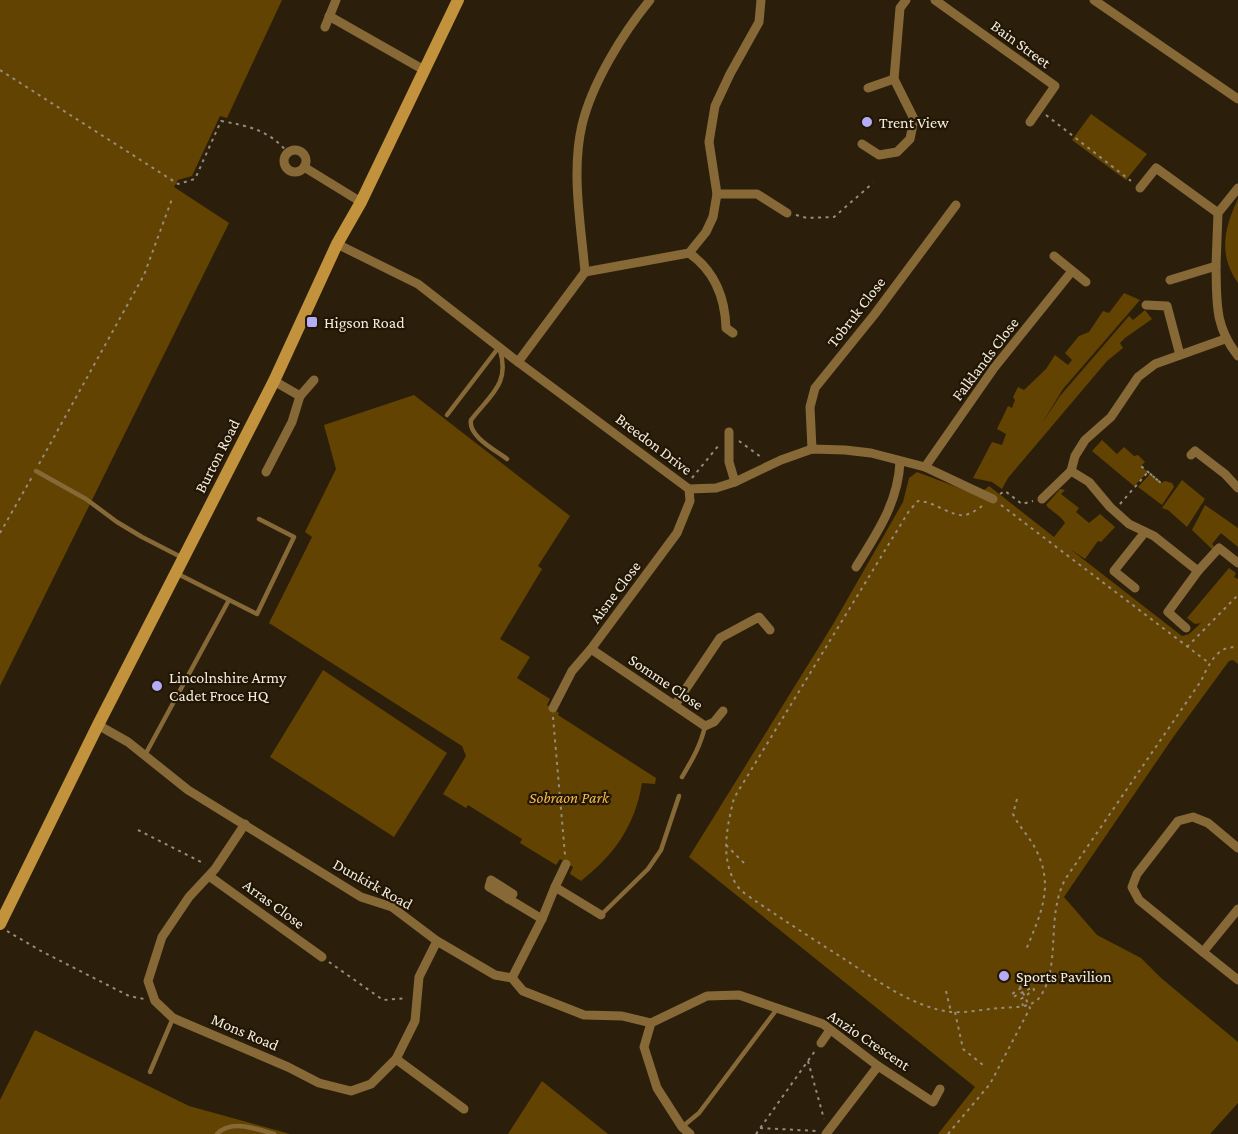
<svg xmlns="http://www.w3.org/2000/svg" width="1238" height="1134" font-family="'Crimson Pro',serif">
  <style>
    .green { fill: #624301 }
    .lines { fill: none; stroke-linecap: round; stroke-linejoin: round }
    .path { stroke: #968c7d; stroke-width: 2; stroke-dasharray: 3 4.5; stroke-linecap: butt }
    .lane { stroke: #876937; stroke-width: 4.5 }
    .street { stroke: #876937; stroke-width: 9 }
    .secondary { stroke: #c2923c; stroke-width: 12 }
    .poi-dot { fill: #b5acf8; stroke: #211603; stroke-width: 2 }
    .labels { text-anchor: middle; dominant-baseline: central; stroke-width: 4.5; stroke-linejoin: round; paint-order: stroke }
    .street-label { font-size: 16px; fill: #f4ece0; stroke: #211603 }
    .poi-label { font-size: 16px; fill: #f4ece0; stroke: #211603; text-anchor: start }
    .park-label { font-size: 16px; font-style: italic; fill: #f7ba4c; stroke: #211603 }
  </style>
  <rect width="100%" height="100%" fill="#2b1f0b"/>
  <!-- green -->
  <g class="green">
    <polygon points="0,0 282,0 227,118 220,116 192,176 178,180 174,187 229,223 0,686"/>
    <polygon points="1091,114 1147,154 1126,180 1072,140"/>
    <path d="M1238 199V283C1218 255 1224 228 1238 199Z"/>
    <polygon points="1124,293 1140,300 1063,389 1041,425 1060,396 1129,316 1133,320 1145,310 1152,319 1125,338 1120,343 1123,348 1107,361 1008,478 1002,489 992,482 973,478 992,442 1002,445 1006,434 997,429 1008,406 1012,408 1015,400 1013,397 1018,387 1024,390 1046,369 1055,355 1068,365 1072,360 1065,353 1079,336 1089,332 1103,311 1109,313"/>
    <path d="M414 395 570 516 538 566 542 569 500 639 530 657 517 678 550 699 547 705 559 713 558 715 656 778 655 784 642 783C635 826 614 855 581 881L570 874 573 867 560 859 556 865 520 843 522 839 468 805 466 808 443 794 466 756 462 746 269 623 312 537 305 532 336 469 324 425Z"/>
    <polygon points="1102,440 1117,454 1124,447 1134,456 1138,455 1145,462 1141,466 1148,472 1134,486 1092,451"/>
    <path d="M917 472 978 495 989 486 1054 537 1065 523C1060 515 1052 512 1046 505L1060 489 1065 490 1061 494 1079 508 1076 512 1089 523 1100 514 1115 527 1101 542 1098 541 1085 559 1070 549 1182 636 1189 634 1201 623 1195 624 1187 618 1229 568 1236 573 1234 577 1238 579V664L1233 660 1229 661 1174 736 1064 897 1097 935 1141 958 1161 978 1238 1042V1103L1210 1134H938L975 1087 689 857 832 626 903 502 909 478Z"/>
    <polygon points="1150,474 1161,483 1165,481 1172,483 1174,487 1162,505 1138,487"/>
    <polygon points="1182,480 1205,499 1187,527 1168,510 1162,508"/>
    <polygon points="1205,505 1238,528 1238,547 1221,533 1212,544 1216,549 1214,551 1192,530"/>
    <polygon points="323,670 447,753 394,837 270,757"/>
    <polygon points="35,1030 189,1106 290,1134 0,1134 0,1100"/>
    <polygon points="542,1081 608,1134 508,1134"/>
  </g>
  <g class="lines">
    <!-- path -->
    <g class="path">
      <path d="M0 70 178 184 195 179 221 121C249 126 269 130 288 153"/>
      <polyline points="1046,115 1131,181"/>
      <polyline points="796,215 807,218 834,217 873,183"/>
      <polyline points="739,441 761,457"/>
      <polyline points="39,464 144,275 172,199"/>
      <polyline points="692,478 719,445"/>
      <polyline points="1000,494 1005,491 1022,504 1033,501"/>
      <polyline points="1120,504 1148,472 1161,483 1141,466"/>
      <polyline points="1001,505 1209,663"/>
      <path d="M982 506C978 509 971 514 965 515 951 517 934 501 918 501L909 511 734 798C727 827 719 860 738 887 743 893 751 898 757 902 785 921 813 939 841 957 874 978 911 1007 951 1012 967 1013 985 1009 1001 1008 1014 1007 1032 1008 1040 997 1062 965 1045 915 1066 878L1201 681C1208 666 1218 643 1238 648"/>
      <polyline points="0,533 32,477"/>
      <polyline points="1187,647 1238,595"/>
      <polyline points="553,717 565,855"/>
      <path d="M1017 799 1013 814C1019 827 1030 837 1036 850 1055 887 1040 915 1026 950"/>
      <polyline points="138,830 205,864"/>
      <polyline points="726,845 747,866"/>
      <polyline points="7,931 41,951 129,996 144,999"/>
      <polyline points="329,962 383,1000 407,998"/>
      <polyline points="1021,988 1012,994 1013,997 1033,987 1034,990 1021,999 1023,1006"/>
      <polyline points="946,991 951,1012"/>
      <polyline points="955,1012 963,1049 983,1065"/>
      <polyline points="808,1061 824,1119"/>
      <polyline points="760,1128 817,1131"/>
      <polyline points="756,1134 815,1051"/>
      <polyline points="948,1134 990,1084 1030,1008 1019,984"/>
    </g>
    <!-- lane -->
    <g class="lane">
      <path d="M500 350C510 384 491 394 471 420 468 436 495 450 507 459"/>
      <polyline points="447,415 499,347"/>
      <polyline points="36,471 86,499 117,522 142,537 181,557"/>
      <polyline points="178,574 257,614 294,537 259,519"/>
      <polyline points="145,755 229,600"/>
      <path d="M682 777C692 760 701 745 705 726"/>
      <polyline points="601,915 648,869 661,850 679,796"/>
      <polyline points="150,1072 173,1018"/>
      <polyline points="682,1127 699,1113 777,1009"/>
      <path d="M217 1134C231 1119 257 1129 274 1134"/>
    </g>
    <!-- street -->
    <g class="street">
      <polyline points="935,0 1055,86 1030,122"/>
      <polyline points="1094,0 1238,99"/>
      <polyline points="329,16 424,70"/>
      <polyline points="325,27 336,0"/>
      <polyline points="868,88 894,79"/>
      <polyline points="862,144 879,155 897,152 910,139 914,119 894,79 900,8 906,0"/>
      <circle cx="295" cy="161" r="11"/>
      <polyline points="304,167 361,202"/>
      <polyline points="1140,188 1156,168 1218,213"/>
      <polyline points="717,194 757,194 787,213"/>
      <polyline points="337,244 418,284 518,362 689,489 716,488 735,482 781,460 812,449 845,450 871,453 925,467 993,499"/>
      <path d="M689 253C715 271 725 297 726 328L733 333"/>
      <polyline points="1054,256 1086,282"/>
      <path d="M1216 266C1217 302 1214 326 1238 356"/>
      <polyline points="585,272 689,253 706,232 713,217 717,194 709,142 715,106 730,74 759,22 761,0"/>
      <path d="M585 272C581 225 571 172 582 125 592 83 623 33 650 0"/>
      <polyline points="1170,280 1216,266 1218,213 1238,188"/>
      <polyline points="1146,305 1167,306 1180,355"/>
      <polyline points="518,362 585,272"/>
      <polyline points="300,396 314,380"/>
      <polyline points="729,432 729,462 735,482"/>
      <polyline points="812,449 810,407 815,388 874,315 956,205"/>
      <polyline points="1191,455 1195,451 1225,474 1238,488"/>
      <polyline points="925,467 994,368 1072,271"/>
      <polyline points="1071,471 1089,482 1110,507 1129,524 1154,536 1198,571 1219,548 1238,563"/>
      <polyline points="266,472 292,422 300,396 274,381"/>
      <polyline points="1042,499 1071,471 1075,456 1085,440 1111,417 1138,377 1155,364 1225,339"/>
      <path d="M856 567C877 533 898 503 900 462"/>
      <polyline points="1135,588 1114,571 1145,532"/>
      <polyline points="1186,628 1168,612 1198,571"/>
      <polyline points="591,649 705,726 714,722 723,711"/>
      <polyline points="675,705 720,638 759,617 770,630"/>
      <polyline points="553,708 572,671 591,649 677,533 690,501 689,489"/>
      <polyline points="98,725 128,742 188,790 361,897 392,907 437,941 495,975 512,978 523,991 584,1015 622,1016 651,1023"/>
      <polyline points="245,824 215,869 189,897 162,937 148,981 155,1001 173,1018 288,1067 319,1083 351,1091 371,1084 396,1059 415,1021 419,977 437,941"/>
      <polyline points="209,876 322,957"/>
      <polyline points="555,887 566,864"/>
      <polyline points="508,899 513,894 491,880 489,887 542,919"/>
      <polyline points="1238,909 1203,952 1238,980"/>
      <polyline points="1203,952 1139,900 1132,887 1137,874 1178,821 1193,817 1208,823 1238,848"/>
      <polyline points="512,978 542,919 555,887 601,915"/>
      <polyline points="821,1043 830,1030"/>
      <polyline points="396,1059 464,1109"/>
      <polyline points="690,1134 682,1127 657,1088 644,1047 651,1023 707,996 739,995 823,1024 878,1066 933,1102 940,1089"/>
      <polyline points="826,1134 878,1066"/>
    </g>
    <!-- secondary -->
    <polyline class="secondary" points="0,924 98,725 274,381 337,244 361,202 458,0"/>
  </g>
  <!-- markers -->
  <g class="poi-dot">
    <circle cx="867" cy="122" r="6"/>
    <rect x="306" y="316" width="12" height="12" rx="3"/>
    <circle cx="157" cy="686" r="6"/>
    <circle cx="1004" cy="976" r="6"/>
  </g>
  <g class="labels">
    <!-- street labels -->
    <g class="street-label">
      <text transform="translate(1021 44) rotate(36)">Bain Street</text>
      <text transform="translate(856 312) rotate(-52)">Tobruk Close</text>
      <text transform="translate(985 359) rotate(-53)">Falklands Close</text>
      <text transform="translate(654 444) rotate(37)">Breedon Drive</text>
      <text transform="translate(217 456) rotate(-63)">Burton Road</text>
      <text transform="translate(615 592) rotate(-53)">Aisne Close</text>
      <text transform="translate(666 682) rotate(34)">Somme Close</text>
      <text transform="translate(373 884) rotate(29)">Dunkirk Road</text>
      <text transform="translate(274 904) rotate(36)">Arras Close</text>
      <text transform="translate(245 1032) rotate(23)">Mons Road</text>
      <text transform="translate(869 1040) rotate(34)">Anzio Crescent</text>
    </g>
    <!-- poi labels -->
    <g class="poi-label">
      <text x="879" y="122">Trent View</text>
      <text x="324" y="322">Higson Road</text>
      <text x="169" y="677">Lincolnshire Army<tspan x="169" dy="18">Cadet Froce HQ</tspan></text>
      <text x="1016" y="976">Sports Pavilion</text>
    </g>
    <!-- park labels -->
    <g class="park-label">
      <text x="569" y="797">Sobraon Park</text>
    </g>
  </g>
</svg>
